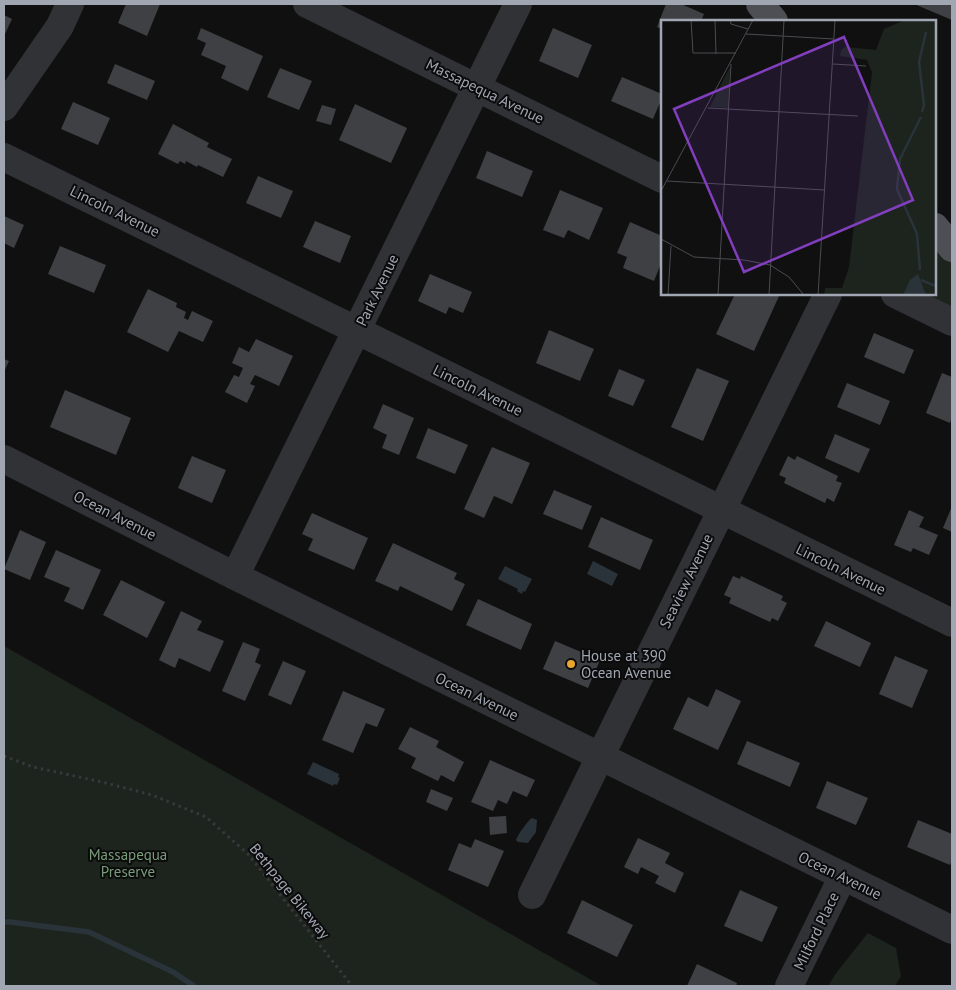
<svg xmlns="http://www.w3.org/2000/svg" width="956" height="990" font-family="'PT Sans',sans-serif">
  <style>
    .green { fill: #1c241d }
    .water { fill: #2a3339 }
    .lines { fill: none; stroke-linecap: round; stroke-linejoin: round }
    .stream { stroke: #2a3339; stroke-width: 5.5 }
    .building { fill: #3f4044 }
    .path { stroke: #37393d; stroke-width: 3; stroke-dasharray: 2.5 4; stroke-linecap: butt }
    .minor { stroke: #313236; stroke-width: 28 }
    .major { stroke: #4d4f55; stroke-width: 28 }
    .poi-dot { fill: #eca52d; stroke: #0b0b0c; stroke-width: 2 }
    .labels { text-anchor: middle; dominant-baseline: central; stroke-width: 4; stroke-linejoin: round; paint-order: stroke }
    .street-label { font-size: 15px; fill: #a1a7b2; stroke: #0b0b0c }
    .poi-label { font-size: 15px; fill: #a1a7b2; stroke: #0b0b0c; text-anchor: start }
    .park-label { font-size: 15px; fill: #799d7a; stroke: #0b0b0c }
    .inset-river { fill: none; stroke: #2a3339; stroke-width: 2.5 }
    .inset-road { fill: none; stroke: #4a4c51; stroke-width: 1 }
    .view { fill: #813ebd; fill-opacity: 0.15; stroke: #813ebd; stroke-width: 2.5 }
    .inset-edge { fill: none; stroke: #a1a7b2; stroke-width: 2.5 }
  </style>
  <rect width="100%" height="100%" fill="#101011"/>
  <!-- green -->
  <g class="green">
    <polygon points="935,232 952,252 952,317 905,294 935,294"/>
    <polygon points="4,646 602,986 4,986"/>
    <polygon points="868,933 896,948 901,976 895,986 828,986 837,972"/>
  </g>
  <!-- water -->
  <g class="water">
    <polygon points="593,561 618,574 612,586 587,574"/>
    <polygon points="505,566 532,579 525,592 523,591 522,594 517,591 518,589 498,579"/>
    <polygon points="313,762 339,774 338,777 340,778 337,785 334,784 333,786 307,774"/>
    <path d="M532 818 537 820 536 832 528 843 518 842 516 840C517 836 528 820 532 818Z"/>
  </g>
  <g class="lines">
    <!-- stream -->
    <polyline class="stream" points="4,922 10,922 89,932 173,972 194,986"/>
  </g>
  <!-- building -->
  <g class="building">
    <polygon points="126,4 160,4 147,36 118,23"/>
    <polygon points="666,4 681,4 704,14 701,21 662,21 662,29 657,27"/>
    <polygon points="914,4 952,4 952,20"/>
    <polygon points="4,15 12,19 4,36"/>
    <polygon points="201,28 263,56 248,91 221,78 226,66 201,55 206,43 197,39"/>
    <polygon points="553,28 592,45 578,78 539,61"/>
    <polygon points="115,64 155,81 147,100 107,83"/>
    <polygon points="280,68 312,81 299,110 267,97"/>
    <polygon points="622,77 662,94 662,98 653,119 611,101"/>
    <polygon points="73,102 110,118 98,145 61,129"/>
    <polygon points="355,104 407,128 391,163 339,140"/>
    <polygon points="322,105 336,109 331,125 316,121"/>
    <polygon points="173,124 209,143 207,147 232,159 223,177 198,165 197,167 186,161 185,164 180,161 178,164 158,154"/>
    <polygon points="487,151 533,171 522,197 476,178"/>
    <polygon points="258,176 293,191 281,218 246,203"/>
    <polygon points="560,190 603,208 589,240 568,230 564,238 543,230"/>
    <polygon points="4,216 24,225 14,248 4,243"/>
    <polygon points="315,221 351,236 340,263 303,247"/>
    <polygon points="630,222 662,236 662,261 654,281 623,268 627,257 617,253"/>
    <polygon points="60,246 106,265 94,293 48,274"/>
    <polygon points="430,274 472,292 463,313 449,307 446,314 418,301"/>
    <polygon points="148,289 177,303 176,307 186,312 184,318 188,320 192,311 213,321 203,342 179,331 168,352 127,332"/>
    <polygon points="735,294 780,294 754,351 716,334"/>
    <polygon points="549,330 594,349 580,381 536,363"/>
    <polygon points="874,333 914,350 904,374 864,357"/>
    <polygon points="256,339 293,356 279,386 255,375 250,384 255,386 247,403 225,392 234,375 239,377 243,368 232,363 239,347 249,352"/>
    <polygon points="4,359 9,361 4,372"/>
    <polygon points="697,368 729,381 703,441 671,427"/>
    <polygon points="619,369 645,380 633,406 608,396"/>
    <polygon points="942,373 952,377 952,417 950,423 926,413"/>
    <polygon points="847,383 890,401 880,425 837,407"/>
    <polygon points="65,390 131,418 116,455 50,427"/>
    <polygon points="383,404 414,418 399,455 382,448 387,435 373,428"/>
    <polygon points="428,428 468,445 455,474 416,458"/>
    <polygon points="835,434 870,449 859,473 825,458"/>
    <polygon points="492,447 530,463 512,504 494,496 484,518 464,509"/>
    <polygon points="192,456 226,470 212,503 178,488"/>
    <polygon points="788,456 795,460 797,456 838,476 836,481 842,483 834,502 827,498 825,503 784,483 786,478 779,475"/>
    <polygon points="554,490 592,506 582,530 543,514"/>
    <polygon points="952,506 952,532 943,528"/>
    <polygon points="909,510 924,517 919,527 938,535 929,555 913,548 911,552 894,545"/>
    <polygon points="312,513 368,538 354,570 308,550 313,539 302,534"/>
    <polygon points="601,517 653,540 640,570 588,547"/>
    <polygon points="20,530 46,542 30,580 4,569"/>
    <polygon points="393,543 457,573 454,579 465,584 452,611 400,586 398,591 375,581"/>
    <polygon points="56,550 101,570 83,610 64,601 70,588 44,577"/>
    <polygon points="733,576 740,579 741,576 783,596 781,600 787,603 778,621 772,618 770,622 729,603 731,598 724,595"/>
    <polygon points="121,580 165,602 147,638 103,615"/>
    <polygon points="478,599 532,624 521,650 466,625"/>
    <polygon points="181,611 202,621 197,630 224,641 210,672 179,658 175,668 159,660"/>
    <polygon points="826,621 871,643 860,667 814,646"/>
    <polygon points="555,641 600,660 588,688 543,669"/>
    <polygon points="243,642 260,649 255,662 261,665 245,701 222,691"/>
    <polygon points="895,656 928,670 912,708 879,694"/>
    <polygon points="283,661 306,671 291,705 268,695"/>
    <polygon points="716,689 741,701 718,750 673,729 688,697 708,707"/>
    <polygon points="343,691 385,709 377,727 366,723 353,753 322,740"/>
    <polygon points="410,727 439,741 436,747 464,762 454,782 441,775 438,781 411,768 416,758 398,749"/>
    <polygon points="747,741 800,763 790,787 737,764"/>
    <polygon points="490,760 535,780 527,797 513,791 507,804 498,800 493,811 471,802"/>
    <polygon points="827,781 868,798 856,825 816,808"/>
    <polygon points="431,789 453,798 447,811 426,802"/>
    <polygon points="506,816 507,833 490,835 489,817"/>
    <polygon points="918,820 952,834 952,860 950,865 907,847"/>
    <polygon points="638,838 670,853 665,863 684,873 675,893 655,883 659,876 641,867 638,874 624,867"/>
    <polygon points="475,839 504,851 488,887 448,870 459,843 471,848"/>
    <polygon points="740,890 778,907 762,942 724,926"/>
    <polygon points="582,900 633,925 617,957 567,933"/>
    <polygon points="697,964 737,983 736,986 687,986"/>
  </g>
  <g class="lines">
    <!-- path -->
    <polyline class="path" points="4,756 33,767 102,782 152,795 206,817 248,854 352,986"/>
    <!-- minor -->
    <g class="minor">
      <polyline points="307,4 662,179"/>
      <polyline points="4,107 60,26 70,4"/>
      <polyline points="4,157 952,623"/>
      <polyline points="895,294 952,322"/>
      <polyline points="4,459 235,576 952,930"/>
      <polyline points="235,576 518,4"/>
      <polyline points="532,895 828,294"/>
      <polyline points="789,986 843,876"/>
    </g>
    <!-- major -->
    <g class="major">
      <polyline points="760,4 774,21"/>
      <polyline points="935,227 952,248"/>
    </g>
  </g>
  <!-- markers -->
  <circle class="poi-dot" cx="571" cy="664" r="5"/>
  <g class="labels">
    <!-- street labels -->
    <g class="street-label">
      <text transform="translate(485 91) rotate(26)">Massapequa Avenue</text>
      <text transform="translate(115 211) rotate(26)">Lincoln Avenue</text>
      <text transform="translate(377 290) rotate(-64)">Park Avenue</text>
      <text transform="translate(478 390) rotate(26)">Lincoln Avenue</text>
      <text transform="translate(115 515) rotate(27)">Ocean Avenue</text>
      <text transform="translate(841 569) rotate(26)">Lincoln Avenue</text>
      <text transform="translate(686 581) rotate(-64)">Seaview Avenue</text>
      <text transform="translate(477 696) rotate(26)">Ocean Avenue</text>
      <text transform="translate(840 875) rotate(26)">Ocean Avenue</text>
      <text transform="translate(290 891) rotate(51)">Bethpage Bikeway</text>
      <text transform="translate(816 931) rotate(-64)">Milford Place</text>
    </g>
    <!-- poi labels -->
    <g class="poi-label">
      <text x="581" y="655">House at 390<tspan x="581" dy="17">Ocean Avenue</tspan></text>
    </g>
    <!-- park labels -->
    <g class="park-label">
      <text x="128" y="854">Massapequa<tspan x="128" dy="17">Preserve</tspan></text>
    </g>
  </g>
  <!-- overview -->
  <g transform="translate(661 20)">
    <rect width="275" height="275" fill="#101011"/>
    <path d="M244 0H275V275H163L164 268H181L188 247 211 52 206 40 179 36 180 30 184 27 215 30 223 9ZM69 47 67 88 49 87Z" fill="#1c241d"/>
    <path d="M257 254 265 275H242L249 260Z" fill="#2a3339"/>
    <path class="inset-river" d="M261 92 263 85 258 42 265 12M259 250 256 214 236 169 239 139 260 97M260 260 275 266"/>
    <path class="inset-road" d="M30 0 32 33H75M54 0 55 34M69 0 70 4 87 9M85 14 173 19M172 44 205 46M47 88 197 96M6 161 164 170M0 171 92 0M0 219 33 237 83 240 109 245 128 257 143 275M7 275 10 226M57 275 70 44M108 275 123 0M157 275 174 0"/>
    <path class="view" d="M183 17 252 180 83 252 13 89Z"/>
    <rect width="275" height="275" class="inset-edge"/>
  </g>
  <!-- border -->
  <rect width="956" height="990" fill="none" stroke="#a1a7b2" stroke-width="10"/>
</svg>
